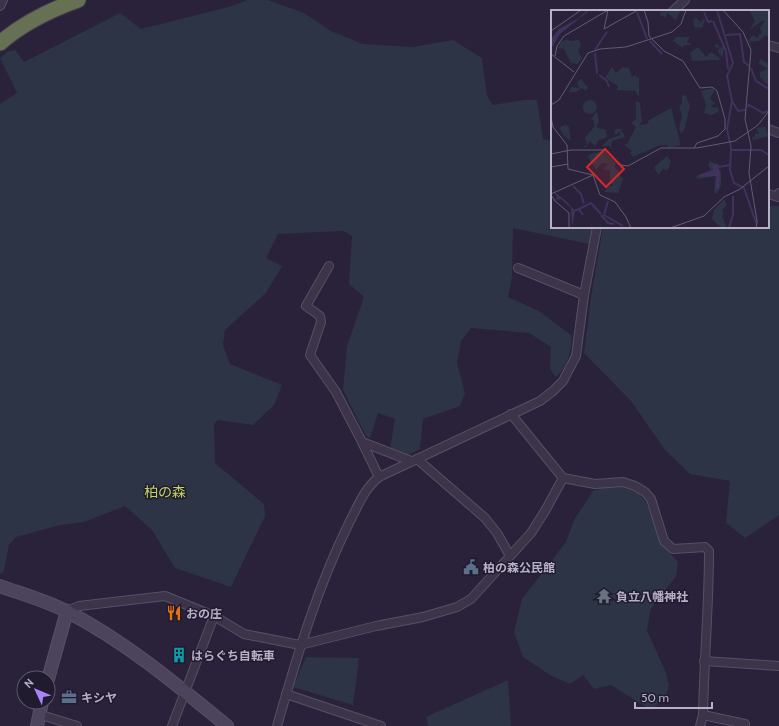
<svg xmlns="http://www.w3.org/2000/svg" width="779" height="726" font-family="Cabin,'Noto Sans JP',sans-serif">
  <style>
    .green { fill: #2c3446 }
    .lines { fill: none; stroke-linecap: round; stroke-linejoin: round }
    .street-casing { stroke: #575065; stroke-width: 10 }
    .secondary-casing { stroke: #575065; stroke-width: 14 }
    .highway-casing { stroke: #443d52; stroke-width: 17 }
    .street { stroke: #3c354a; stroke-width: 8 }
    .secondary { stroke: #4c435d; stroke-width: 12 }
    .highway { stroke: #667052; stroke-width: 15 }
    .labels { text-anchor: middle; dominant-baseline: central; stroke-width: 3; stroke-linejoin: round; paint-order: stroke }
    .poi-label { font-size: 12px; font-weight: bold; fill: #b7b0c6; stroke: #211b2f; text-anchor: start }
    .quarter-label { font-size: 14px; fill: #c2d35e; stroke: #211b2f }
    .inset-river { fill: none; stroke: #3f325c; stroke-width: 2 }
    .inset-road { fill: none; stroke: #625b72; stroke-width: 1 }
    .view { fill: #d62828; fill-opacity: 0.15; stroke: #d62828; stroke-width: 2 }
    .inset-edge { fill: none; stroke: #b7b0c6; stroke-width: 2 }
  </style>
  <rect width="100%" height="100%" fill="#29223a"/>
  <!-- green -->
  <g class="green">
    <path d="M247 0H268L304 13 331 31 363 44 412 47 453 40 482 58 487 96 493 105 524 100H537L543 139 552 141V227H593L589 244 513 228 512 277 508 297 539 311 572 336C571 352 568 366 556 377L550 369 551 347 529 333 471 328 461 341 457 362 465 393 460 406 423 419 420 449 408 455 390 448 395 419 378 413 370 438 366 436 343 390 347 346 364 297 349 284 352 236 343 231 278 234 266 258 282 266 266 293 225 330 223 345 230 364 282 385 274 405 253 425 218 420 214 424 215 463 264 504 265 516 231 587 175 568 152 530 125 506 84 522 60 525 16 537 9 545 3 574 0 573V104L17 93 0 58 7 52 15 50 24 62 120 13 141 29 232 6Z"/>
    <polygon points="768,206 779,206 779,515 745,538 726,523 730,481 690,474 665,450 631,401 584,353 591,297 603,227 768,227"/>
    <polygon points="622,487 638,493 646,502 662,545 678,562 676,576 650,610 647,631 665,670 669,685 666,697 651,710 611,685 594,689 583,675 570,684 550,675 523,657 514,632 522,599 566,542 574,520 593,491 602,488"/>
    <polygon points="306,657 359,658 353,705 293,687"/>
    <polygon points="508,680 511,726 428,726 426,717"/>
  </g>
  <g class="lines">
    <!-- street casing -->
    <g class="street-casing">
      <g id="street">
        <polyline points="0,6 3,0"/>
        <polyline points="673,11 685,0"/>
        <polyline points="768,45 779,48"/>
        <polyline points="768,129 779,133"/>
        <polyline points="768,194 778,197 779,193"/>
        <polyline points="329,266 306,306 320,316 321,322 310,355 336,392 362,442 411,461"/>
        <polyline points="518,268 584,295"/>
        <path d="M511 414 563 478 595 484 623 482 635 486 645 492 651 499 664 541 673 549 705 547 709 551C709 606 704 660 703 715L700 726"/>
        <polyline points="362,442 379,477"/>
        <polyline points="417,459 485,518 497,533 510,556"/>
        <polyline points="67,611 79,606 165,596 214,616 244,634 300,645 376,626 423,617 457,607 471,599 531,533 545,511 563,478"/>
        <polyline points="704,661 779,666"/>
        <polyline points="286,694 381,726"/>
        <polyline points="38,714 77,726"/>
        <polyline points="703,715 745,724"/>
        <polyline points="172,726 214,616"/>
        <path d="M277 726C297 656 317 588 349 523 358 506 364 489 379 477L540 401 553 391 563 381 576 356 584 295 597 227"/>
      </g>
    </g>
    <!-- secondary casing -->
    <g class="secondary-casing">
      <g id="secondary">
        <path d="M0 586C22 594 47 601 68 612 126 642 177 685 227 726"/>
        <polyline points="48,679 67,611"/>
        <polyline points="37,726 42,702"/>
      </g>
    </g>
    <!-- highway casing -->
    <g class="highway-casing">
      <path id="highway" d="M0 43C22 24 50 10 78 0"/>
    </g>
    <!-- street -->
    <use href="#street" class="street"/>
    <!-- secondary -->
    <use href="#secondary" class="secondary"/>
    <!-- highway -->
    <use href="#highway" class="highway"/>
  </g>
  <!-- icons -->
  <defs>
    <g id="civic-bare" transform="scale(1.2)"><path d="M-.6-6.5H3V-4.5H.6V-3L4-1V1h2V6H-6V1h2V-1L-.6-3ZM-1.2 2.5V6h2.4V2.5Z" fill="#5c6f8a" stroke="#211b2f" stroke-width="2.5" paint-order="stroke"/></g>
    <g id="temple-bare" transform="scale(1.2)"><path d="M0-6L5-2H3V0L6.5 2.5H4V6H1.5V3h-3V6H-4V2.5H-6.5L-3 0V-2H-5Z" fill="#6b7280" stroke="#211b2f" stroke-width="2.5" paint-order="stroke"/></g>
    <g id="restaurant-bare" transform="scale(1.2)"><path d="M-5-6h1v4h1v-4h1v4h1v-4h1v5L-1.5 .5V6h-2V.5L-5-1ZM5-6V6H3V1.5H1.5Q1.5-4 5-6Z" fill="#e8710a" stroke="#211b2f" stroke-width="2.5" paint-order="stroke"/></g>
    <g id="building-bare" transform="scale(1.2)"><path d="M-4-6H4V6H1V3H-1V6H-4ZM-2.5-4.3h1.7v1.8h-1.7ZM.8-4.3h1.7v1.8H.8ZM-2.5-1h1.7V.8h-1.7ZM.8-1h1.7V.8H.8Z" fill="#0f9aa8" stroke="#211b2f" stroke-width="2.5" paint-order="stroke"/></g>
    <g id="office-bare" transform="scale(1.2)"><path d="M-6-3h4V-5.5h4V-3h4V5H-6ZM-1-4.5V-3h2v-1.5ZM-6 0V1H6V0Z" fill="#5c6f8a" stroke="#211b2f" stroke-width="2.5" paint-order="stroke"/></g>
  </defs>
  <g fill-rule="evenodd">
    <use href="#civic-bare" x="471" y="567"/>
    <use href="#temple-bare" x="604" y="596"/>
    <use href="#restaurant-bare" x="174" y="613"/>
    <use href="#building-bare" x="179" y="655"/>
    <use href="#office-bare" x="69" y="697"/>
  </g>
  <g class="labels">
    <!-- poi labels -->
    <g class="poi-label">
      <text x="483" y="567">柏の森公民館</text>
      <text x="616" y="596">負立八幡神社</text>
      <text x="186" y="613">おの庄</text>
      <text x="191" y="655">はらぐち自転車</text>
      <text x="81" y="697">キシヤ</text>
    </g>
    <!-- quarter labels -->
    <g class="quarter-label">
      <text x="165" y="492">柏の森</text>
    </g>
  </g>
  <!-- overview -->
  <g transform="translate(551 10)">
    <rect width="218" height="218" fill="#29223a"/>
    <path d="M114 0H130L125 10 116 3 115 8 109 5V2ZM198 0H218V28L215 25 208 31 197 32 201 25 207 28 208 24H211L209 18 214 11H211L198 20 204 11ZM146 8 150 13 151 9 154 10 151 18 143 17 142 9ZM125 27H139L136 32 141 34 132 36V38L122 31ZM16 29 19 31 28 30 30 35 27 41 31 48 27 54 20 53 13 39 7 38 10 32ZM166 33 169 38 173 35 172 47 167 43 168 38 163 37ZM147 37 155 47 160 42 169 48 168 50 141 51 139 43ZM210 49 218 54V76L209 67V62L217 59 207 53ZM61 57 65 63 72 57 78 58 81 67 85 65V68L88 67V87L84 81 66 80 67 76 54 68ZM30 69 37 78 35 81 31 78 25 82H18L20 77 28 78 26 72ZM162 78 163 82 159 88 164 94 159 96 164 98 167 97 168 101 161 105 153 103 155 95 150 81ZM131 85 135 86 139 96 134 118 130 124 128 119 131 106 128 96 131 94ZM32 97a7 7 0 1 1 14 0a7 7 0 1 1-14 0ZM85 91 89 93 91 112 88 115 96 114 98 110 120 98 130 135 117 138 116 135H109L82 147 79 143 81 141 73 135 76 134 85 117 80 113 85 109ZM46 101 48 112 45 117 55 120 56 127 48 130 44 136 39 131 35 137H32L36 134 34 128 43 117V111L40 109ZM13 113 18 117 20 131 13 126 9 119 10 116H14ZM214 117 218 126 202 130 201 127H204V123L208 124 205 118ZM65 119H70L74 127 61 131 60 140 59 136H51L58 129 69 125V121L65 125 63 123ZM53 141 64 152V157L72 169 67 183 53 182 58 176H62L59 171V161L52 159 57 154 51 153 45 160 37 147 39 144ZM116 146 120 151 117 160 112 159 107 165 103 157ZM159 151 165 154 170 162V175L166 183 163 184 165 166 147 169 145 166 160 160 157 155ZM173 189 176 195 171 200 173 205 171 206 176 218H170L161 209 163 200Z" fill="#2c3446"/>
    <path d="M36 0H39L9 24 0 39V29L8 19 28 8ZM162 154 165 155 169 161 168 180 164 178 165 166 149 167 148 165 162 160ZM0 173 5 183 16 192 24 201 21 218 20 198 10 189 4 190 6 188Z" fill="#3f325c"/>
    <path class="inset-river" d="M166 0 182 53 176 66 181 91 176 119 180 138 179 160 183 173 193 178 205 213M86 2 96 29M153 2 157 12 161 11M162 11 175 41M175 25 189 24 193 52 198 56M99 31 111 44M44 40 56 22M175 41 177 59M44 43 46 64M200 58 205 71 218 79M48 65 56 71 58 77M181 91 187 101 194 100M197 97 198 95 212 103 217 101M180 140H210L218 145M165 154 168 157 179 155M22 176 30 184 33 194M57 191 53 205 72 216M28 199 40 193 50 204M23 201 28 199 32 205M50 205 57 213 63 214M178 218 182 204V186"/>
    <path class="inset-road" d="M93 0 97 12 98 26 113 41 132 51 149 78 161 77 166 81 174 109V119L167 126 146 133 143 138M172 0 192 22 200 40 194 109 200 136 198 163 206 211 205 218M53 19 87 0M53 19 57 0M0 21 30 0M0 44 23 62M4 46 6 36 13 26 57 0M0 95 8 90 37 43 49 39 75 37 121 22 130 14 135 0M0 107 2 117 16 135 17 159 42 165M0 144 20 140H54L70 155 77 156 110 138H146L184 131 207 115 218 101M0 157 17 154M42 165 49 185 64 192 75 207 80 218M0 184 42 165M0 185 4 191 18 203V218M119 218 153 206 173 187 189 179 218 156"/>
    <path class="view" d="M54 139 73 159 55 177 36 157Z"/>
    <rect width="218" height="218" class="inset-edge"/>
  </g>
  <!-- north arrow -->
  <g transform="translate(36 690) rotate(314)"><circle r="19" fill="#211b2f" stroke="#5d576b"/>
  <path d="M0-3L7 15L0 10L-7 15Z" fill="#aa84f7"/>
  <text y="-6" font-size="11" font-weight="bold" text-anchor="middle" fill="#b7b0c6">N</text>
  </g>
  <!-- scale -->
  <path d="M635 702v6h77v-6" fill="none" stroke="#b7b0c6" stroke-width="2"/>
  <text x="641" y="702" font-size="12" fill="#b7b0c6" stroke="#211b2f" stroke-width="3" paint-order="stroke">50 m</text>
</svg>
